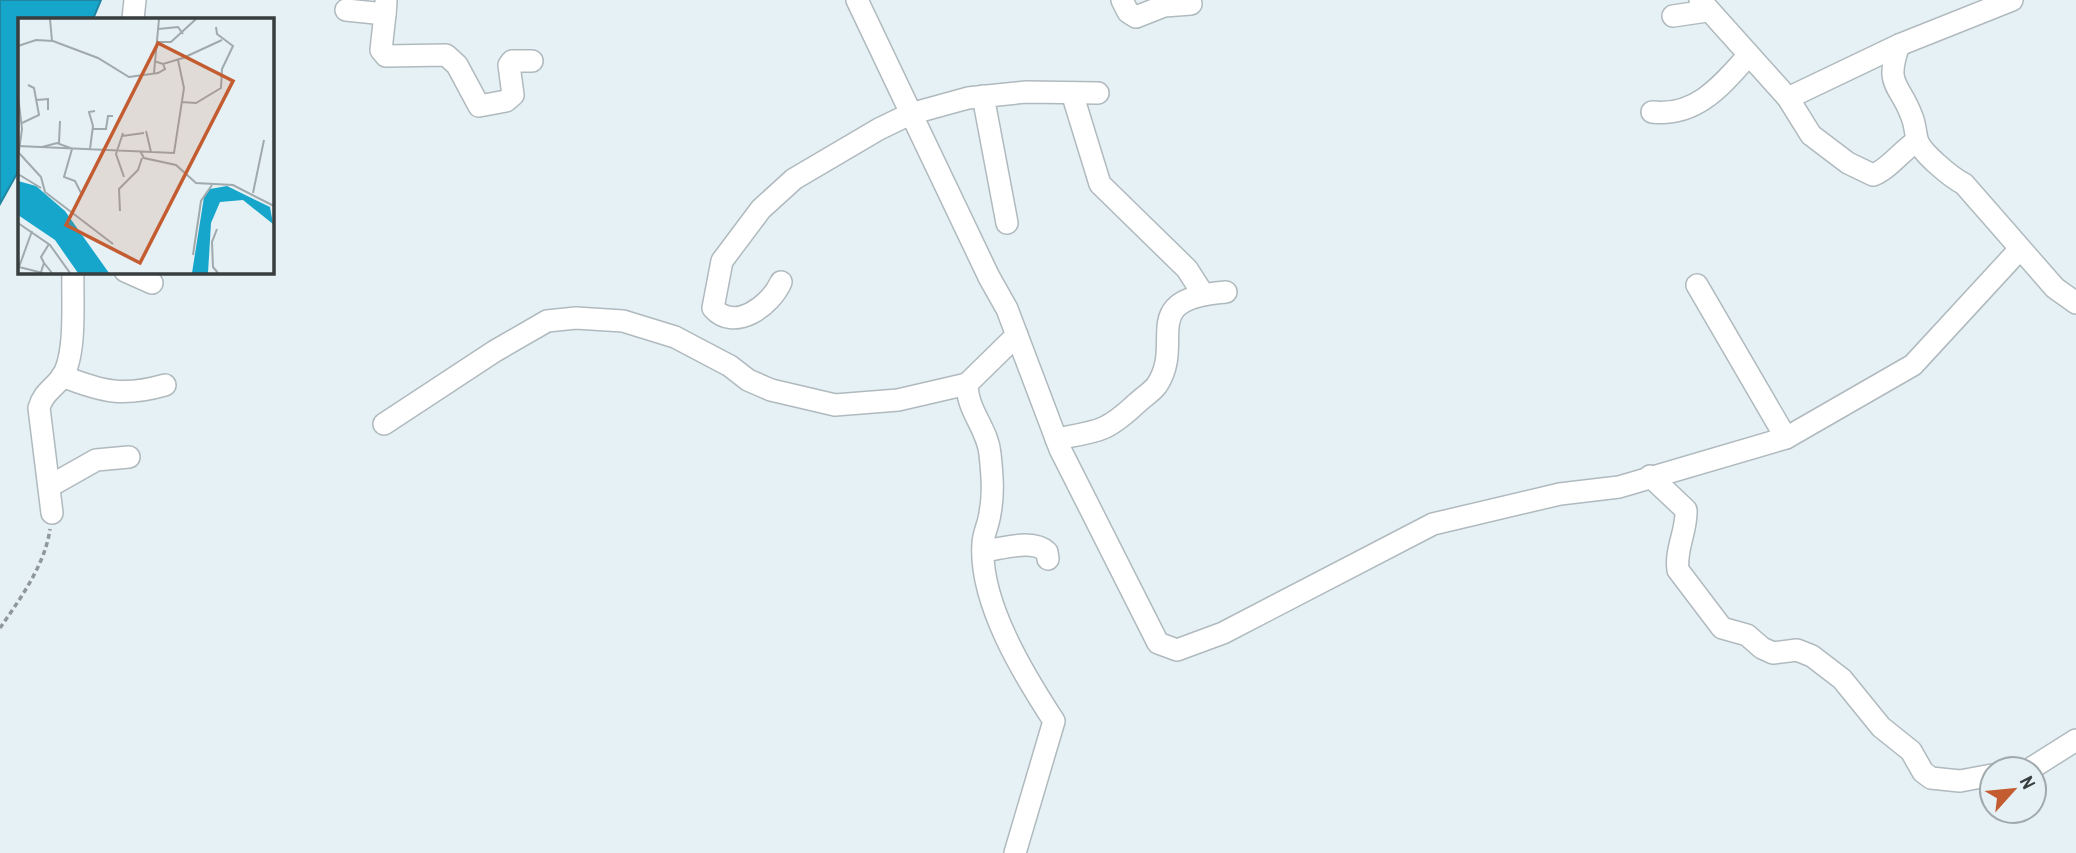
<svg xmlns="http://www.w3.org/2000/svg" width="2076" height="853" font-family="'Archivo Narrow',sans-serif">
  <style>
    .water { fill: #16a5cb; stroke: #2086a1; stroke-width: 2 }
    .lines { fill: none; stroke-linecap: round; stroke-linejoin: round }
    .minor-casing { stroke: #b0babe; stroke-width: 24 }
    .path { stroke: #90989a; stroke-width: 3.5; stroke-dasharray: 5 3.5; stroke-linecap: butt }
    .minor { stroke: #fff; stroke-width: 21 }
    .inset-road { fill: none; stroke: #a0a9ac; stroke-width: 2 }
    .view { fill: #c35c30; fill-opacity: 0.15; stroke: #c35c30; stroke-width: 3.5 }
    .inset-edge { fill: none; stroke: #383d3e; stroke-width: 3.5 }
  </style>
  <rect width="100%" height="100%" fill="#e6f1f5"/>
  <!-- water -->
  <polygon class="water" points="0,0 101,0 93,19 19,19 19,170 0,204"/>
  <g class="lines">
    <!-- minor casing -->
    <g class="minor-casing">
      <g id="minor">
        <polyline points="857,0 989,277 1007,309 1060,449 1158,643 1177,650 1223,633 1433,524 1560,494 1619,487 1786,438 1913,365 2019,250"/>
        <polyline points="1122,0 1128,12 1136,17 1164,6 1191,4"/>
        <path d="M1700 0 1788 98 1811 135 1848 163 1873 175C1888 170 1901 151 1917 141"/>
        <polyline points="346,10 385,14 386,2"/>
        <polyline points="385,14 381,50 386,56 446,55 457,65 479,106 506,101 513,95 509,65 512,61 532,61"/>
        <polyline points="1673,16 1707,11"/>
        <polyline points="133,19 135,0"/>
        <path d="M1899 45C1884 87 1900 83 1912 117 1915 124 1915 131 1917 139 1920 152 1952 178 1964 184L2055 288 2076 303"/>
        <polyline points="1072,93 1100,184 1187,269 1203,294"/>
        <polyline points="983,96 1007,223"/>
        <polyline points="1788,98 1899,45 2012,0"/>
        <path d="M1652 112C1696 117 1721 86 1748 56"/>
        <polyline points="125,271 152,283"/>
        <path d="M781 282C771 305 735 333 713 308L722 261 761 209 794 179 879 129 910 114 968 98 1026 92 1098 93"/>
        <polyline points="1697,285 1786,438"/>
        <path d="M62 376C103 392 123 397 165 385"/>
        <polyline points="384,424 495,351 547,321 576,318 623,321 675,337 730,366 748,380 771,390 835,405 898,400 967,384"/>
        <path d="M1056 439C1098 431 1105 433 1137 403 1143 397 1152 392 1157 385 1186 341 1135 299 1226 292"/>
        <path d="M1650 476 1686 510C1687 531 1675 549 1678 570L1722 628 1747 635 1762 648 1773 653 1797 650 1812 656 1842 679 1881 727 1911 751 1923 772 1931 778 1960 781 1992 775"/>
        <polyline points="50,486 96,460 129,457"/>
        <path d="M52 513 39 408C43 393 53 389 62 377 77 354 72 299 73 271"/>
        <path d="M983 551C1002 549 1033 538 1047 552L1048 559"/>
        <polyline points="2030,769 2076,740"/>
        <path d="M1015 853 1054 721C1024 675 979 602 983 544 983 534 989 524 990 513 994 494 992 473 990 454 988 429 967 411 967 384L1017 335"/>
      </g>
    </g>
    <!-- path -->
    <path class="path" d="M0 628C20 599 45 565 50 529"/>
    <!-- minor -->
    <use href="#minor" class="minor"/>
  </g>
  <!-- overview -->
  <g transform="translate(18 18)">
    <rect width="256" height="256" fill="#e6f1f5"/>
    <path d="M0 163 18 168 47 193 91 255H60L37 222 0 197ZM209 168 252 189 255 206 225 182 202 184 193 205 190 255H174L186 179 192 171Z" fill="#16a5cb"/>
    <path class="inset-road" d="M32 1 34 23M140 11 160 9 165 16M138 24H153L178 1M0 28 18 22 35 23 80 40 111 59 140 55 147 51 145 46M0 32V62M136 43 145 46 165 40 204 22M136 55 141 1M0 78 4 111 0 140M18 82 30 81V92M163 84 178 85 203 70 204 51 215 28 199 16 198 9M4 105 21 97 16 70 10 67M75 111H88L90 98H95M128 113 133 134M105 115 98 136 106 159M104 118 126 115M41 125 42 103M0 128 156 135 166 70 160 42M24 129 39 125 55 131M54 131 46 159 57 163 64 177M72 131 75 108 71 94 77 93M122 133 126 140 158 147 178 165 215 167 256 188M1 135 23 159 27 174 95 226M0 156 23 170M235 175 246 122M102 193 101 171 120 152 124 140M0 205 32 227 52 255M199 211 194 224 195 249 200 255M175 237 183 183 194 167M26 245 23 239 31 226M1 249 14 213M1 249 25 255M23 254 26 245 34 255"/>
    <path class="view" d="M140 25 215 63 122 245 48 207Z"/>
    <rect width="256" height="256" class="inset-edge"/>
  </g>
  <!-- north arrow -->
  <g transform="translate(2013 790) rotate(63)"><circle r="33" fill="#e6f1f5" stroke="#a0a9ac" stroke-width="2"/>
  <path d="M0-5L12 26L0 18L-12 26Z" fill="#c35c30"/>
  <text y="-10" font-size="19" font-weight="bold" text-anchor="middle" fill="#383d3e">N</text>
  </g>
</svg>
